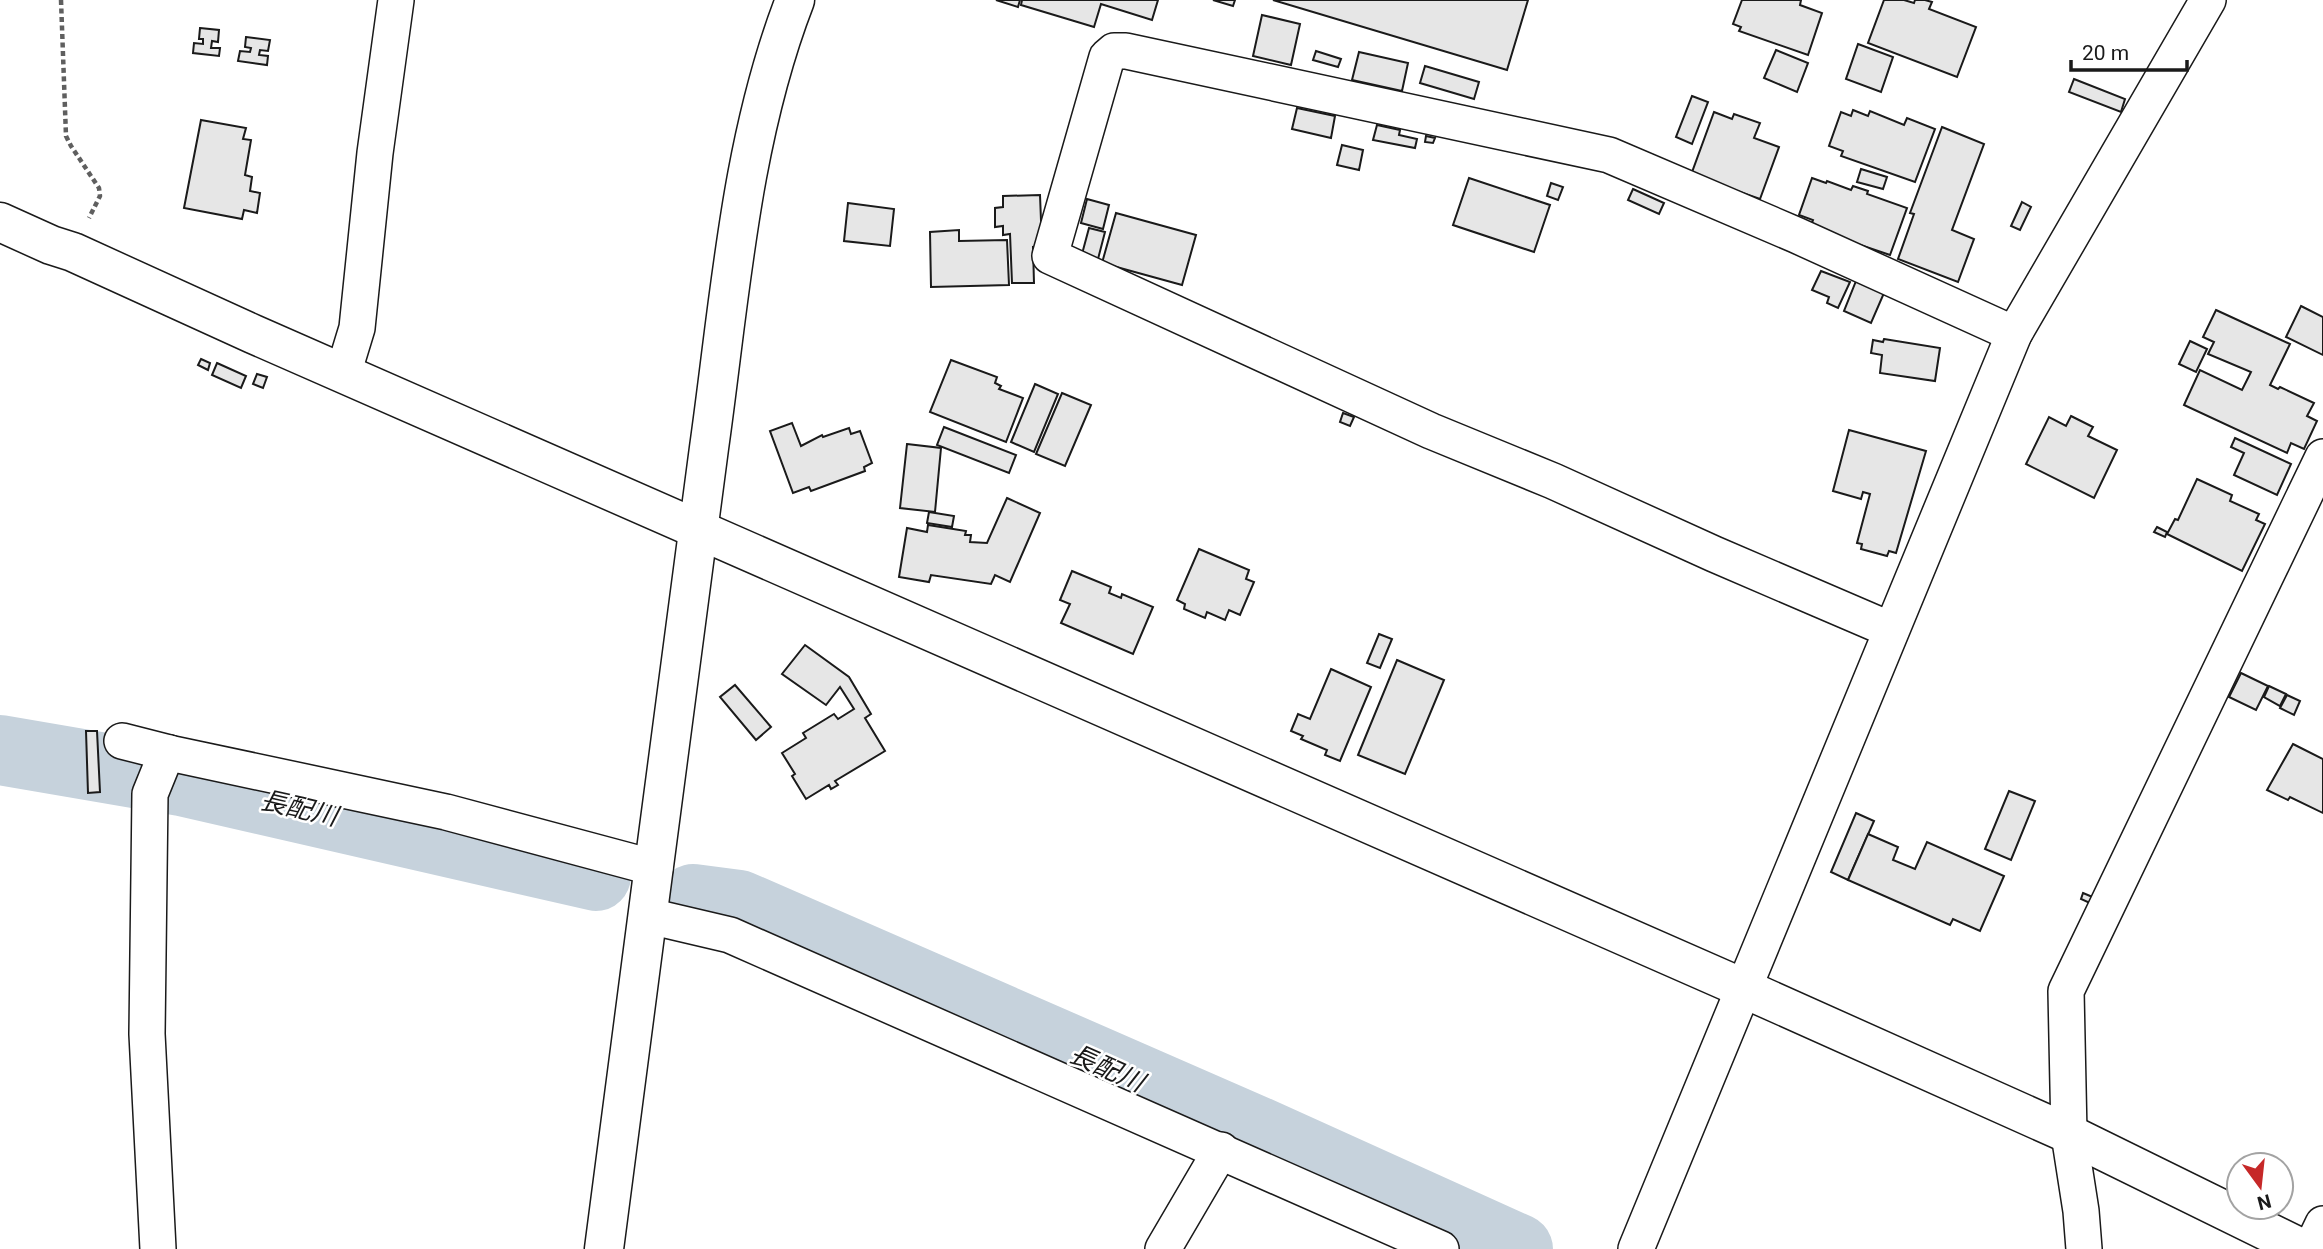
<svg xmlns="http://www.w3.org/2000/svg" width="2323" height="1249" font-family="Roboto,'Noto Sans JP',sans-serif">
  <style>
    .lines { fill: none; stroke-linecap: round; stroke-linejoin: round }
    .river { stroke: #c6d2dc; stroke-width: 70 }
    .building { fill: #e6e6e6; stroke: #1a1a1a; stroke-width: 2 }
    .street-casing { stroke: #1a1a1a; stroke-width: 38 }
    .secondary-casing { stroke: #1a1a1a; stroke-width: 41 }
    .path { stroke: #5f5f5f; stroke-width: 4.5; stroke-dasharray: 5 3.5; stroke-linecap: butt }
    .street { stroke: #fff; stroke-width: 35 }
    .secondary { stroke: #fff; stroke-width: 38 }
    .labels { text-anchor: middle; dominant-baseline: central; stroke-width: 5; stroke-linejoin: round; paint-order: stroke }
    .water-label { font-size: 26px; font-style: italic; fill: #1a1a1a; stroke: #fff }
  </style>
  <rect width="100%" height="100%" fill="#fff"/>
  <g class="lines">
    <!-- river -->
    <g class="river">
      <polyline points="0,750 181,781 596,876"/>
      <polyline points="693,899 739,905 1266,1135 1518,1249"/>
    </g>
  </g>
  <!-- building -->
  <g class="building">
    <polygon points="996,0 1020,0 1018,7"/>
    <polygon points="1022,0 1158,0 1152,20 1101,4 1094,27 1021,5"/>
    <polygon points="1213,0 1235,0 1233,6"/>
    <polygon points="1273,0 1528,0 1507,70"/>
    <polygon points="1742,0 1801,0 1800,5 1822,13 1808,55 1739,31 1741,27 1733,24"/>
    <polygon points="1884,0 1904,0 1914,3 1915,0 1925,0 1932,2 1929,9 1976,27 1957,77 1868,43"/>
    <polygon points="1262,15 1300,24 1291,65 1253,56"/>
    <polygon points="200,28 219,30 218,42 212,41 211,48 220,48 219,56 193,53 194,43 203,44 203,39 199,39"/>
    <polygon points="246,37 270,40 268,51 260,50 259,55 268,56 267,65 238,61 240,51 250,52 251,48 245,47"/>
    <polygon points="1858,44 1893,57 1881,92 1846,79"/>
    <polygon points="1776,50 1808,63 1797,92 1764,78"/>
    <polygon points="1316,51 1341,59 1338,67 1313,60"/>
    <polygon points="1359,52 1408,63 1402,91 1352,80"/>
    <polygon points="1425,66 1479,82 1474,99 1420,83"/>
    <polygon points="2074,79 2125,99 2121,112 2069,92"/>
    <polygon points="1692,96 1708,102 1692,144 1676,137"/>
    <polygon points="1297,108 1335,116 1331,138 1292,129"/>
    <polygon points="1853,110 1868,116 1870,111 1904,125 1907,118 1935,129 1915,182 1841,156 1843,151 1829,146 1841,112 1851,116"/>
    <polygon points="1714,112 1732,119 1734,114 1760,123 1754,138 1779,147 1760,199 1691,175"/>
    <polygon points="201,120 246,128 243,139 251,140 245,175 252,177 250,191 260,193 257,213 244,210 242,219 184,208"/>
    <polygon points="1377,125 1400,130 1399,135 1417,139 1415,148 1373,140"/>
    <polygon points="1942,127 1984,144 1952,230 1974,239 1958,282 1898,259 1914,214 1910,213"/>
    <polygon points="1426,136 1435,138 1433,143 1425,142"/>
    <polygon points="1342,145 1363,150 1359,170 1337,165"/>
    <polygon points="1861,169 1887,177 1883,189 1857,182"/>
    <polygon points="1469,178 1550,205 1534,252 1453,225"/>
    <polygon points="1812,178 1826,183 1827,181 1851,190 1853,186 1868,191 1867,194 1907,208 1890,255 1810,228 1813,220 1799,215"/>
    <polygon points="1551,183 1563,187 1558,200 1547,196"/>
    <polygon points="1633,189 1664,203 1659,214 1628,200"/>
    <polygon points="1040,195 1042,246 1033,247 1034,283 1012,283 1010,234 1003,235 1003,226 995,227 995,208 1003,207 1003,196"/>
    <polygon points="1087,199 1109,205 1103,229 1081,223"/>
    <polygon points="2022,202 2031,207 2020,230 2011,226"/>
    <polygon points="848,203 894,209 890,246 844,241"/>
    <polygon points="1116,213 1196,235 1182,285 1102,263"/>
    <polygon points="1089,228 1105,232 1098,259 1082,254"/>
    <polygon points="959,230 959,241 1007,240 1009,285 931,287 930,232"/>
    <polygon points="1821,271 1850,282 1838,308 1827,303 1829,297 1812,290"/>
    <polygon points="1856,281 1884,293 1871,323 1844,311"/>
    <polygon points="2301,306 2323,317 2323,355 2286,337"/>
    <polygon points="2216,310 2290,344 2270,385 2278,389 2280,387 2314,403 2307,416 2317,421 2304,449 2291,443 2287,453 2184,405 2200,370 2242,390 2251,372 2208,354 2214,342 2203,337"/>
    <polygon points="1884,339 1940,348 1935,381 1880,373 1882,355 1871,353 1873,340 1883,342"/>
    <polygon points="2190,341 2207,349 2196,372 2179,364"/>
    <polygon points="201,359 210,363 208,370 198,365"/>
    <polygon points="951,360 997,377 995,383 1001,386 999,389 1023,398 1006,442 930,412"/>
    <polygon points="217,363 246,376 241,388 212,375"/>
    <polygon points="257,374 267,377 263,388 253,384"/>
    <polygon points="1035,384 1058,394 1034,452 1011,442"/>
    <polygon points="1062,393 1091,405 1065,466 1036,454"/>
    <polygon points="1343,413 1354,417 1350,426 1340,422"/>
    <polygon points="2071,416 2093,427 2088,436 2117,450 2094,498 2026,464 2049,417 2066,426"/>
    <polygon points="792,423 801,446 822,435 823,437 849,428 851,434 860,431 872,463 864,467 865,471 811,491 809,487 793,493 770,431"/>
    <polygon points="944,427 1016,455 1009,473 937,445"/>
    <polygon points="1849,430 1926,451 1896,553 1889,551 1887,556 1861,549 1862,544 1857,543 1870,494 1863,492 1861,499 1833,491"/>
    <polygon points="2235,438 2291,464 2277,495 2234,475 2244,453 2231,447"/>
    <polygon points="907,444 941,448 935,512 900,508"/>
    <polygon points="2197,479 2232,495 2230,501 2259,514 2256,520 2265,524 2242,571 2167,534 2175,519 2178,520"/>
    <polygon points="1007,498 1040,513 1010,582 995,575 991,584 931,575 929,582 899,577 907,528 927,532 928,525 966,531 965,535 971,535 970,542 987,543"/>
    <polygon points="929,512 954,516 952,527 927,523"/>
    <polygon points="2157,527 2167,532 2165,537 2154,532"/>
    <polygon points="1199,549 1249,570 1246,579 1254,582 1240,615 1229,610 1225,620 1207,612 1205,618 1184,609 1185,604 1177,600"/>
    <polygon points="1072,571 1111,587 1109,593 1121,598 1122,594 1153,607 1133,654 1061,623 1070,604 1060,600"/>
    <polygon points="1379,634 1392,639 1380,668 1367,663"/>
    <polygon points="805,645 849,677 871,714 865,718 885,751 835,781 838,785 831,789 829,785 806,799 792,776 795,774 782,753 806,738 803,733 834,714 838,719 854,709 840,687 826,705 782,674"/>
    <polygon points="1397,660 1444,680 1405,774 1358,755"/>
    <polygon points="1331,669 1371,687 1340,761 1325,755 1327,750 1301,739 1303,736 1291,731 1298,714 1310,719"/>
    <polygon points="2241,673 2268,686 2256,710 2229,697"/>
    <polygon points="735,685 771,727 756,740 720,697"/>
    <polygon points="2269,686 2286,694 2280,706 2264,697"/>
    <polygon points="2287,695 2300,701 2294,715 2280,708"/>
    <polygon points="86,731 97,731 100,792 88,793"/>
    <polygon points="2293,744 2323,759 2323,813 2290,797 2288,800 2267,790"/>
    <polygon points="2009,791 2035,801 2011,860 1985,849"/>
    <polygon points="1856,813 1874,821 1848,880 1831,872"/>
    <polygon points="1868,834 1898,847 1893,860 1915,869 1927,842 2004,876 1980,931 1953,919 1950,925 1848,880"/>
    <polygon points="2083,893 2095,898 2092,904 2081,899"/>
  </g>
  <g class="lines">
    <!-- street casing -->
    <g class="street-casing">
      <g id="street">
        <polyline points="343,374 357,328 375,153 396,0"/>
        <polyline points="1891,630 1714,554 1553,481 1431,431 1050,256 1107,57 1114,51 1126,51 1609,155 1796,235 2014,334"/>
        <polyline points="122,741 169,753 446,812 655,868"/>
        <polyline points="649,916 730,935 1441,1249"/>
        <polyline points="158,1249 147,1034 150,794 163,762 169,753"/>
        <polyline points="1163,1249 1221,1150"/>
        <polyline points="1636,1249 2014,334 2208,0"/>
        <polyline points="2084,1249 2081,1211 2069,1134 2066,991 2323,457"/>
        <polyline points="2311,1249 2323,1224"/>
      </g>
    </g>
    <!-- secondary casing -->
    <g class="secondary-casing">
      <g id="secondary">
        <polyline points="0,222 51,245 73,252 253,334 1745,989 2069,1134 2303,1249"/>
        <path d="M604 1249C640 982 672 715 709 448 730 299 740 142 795 0"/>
      </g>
    </g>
    <!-- path -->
    <polyline class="path" points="61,0 66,136 71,146 99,188 100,196 89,218"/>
    <!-- street -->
    <use href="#street" class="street"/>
    <!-- secondary -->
    <use href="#secondary" class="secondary"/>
  </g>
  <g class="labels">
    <!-- water labels -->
    <g class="water-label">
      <text transform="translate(299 808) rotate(13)">長配川</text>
      <text transform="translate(1107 1068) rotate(24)">長配川</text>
    </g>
  </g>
  <!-- north arrow -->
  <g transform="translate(2260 1186) rotate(165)"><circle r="33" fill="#ffffff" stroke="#a3a3a3" stroke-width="2"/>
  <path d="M0-5L12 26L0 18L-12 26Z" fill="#c62828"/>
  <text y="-10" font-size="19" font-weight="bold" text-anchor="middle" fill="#1a1a1a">N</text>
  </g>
  <!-- scale -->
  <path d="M2071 60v10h116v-10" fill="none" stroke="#1a1a1a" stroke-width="3.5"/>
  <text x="2082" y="60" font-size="21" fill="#1a1a1a" stroke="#ffffff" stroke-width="5" paint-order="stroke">20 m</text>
</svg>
